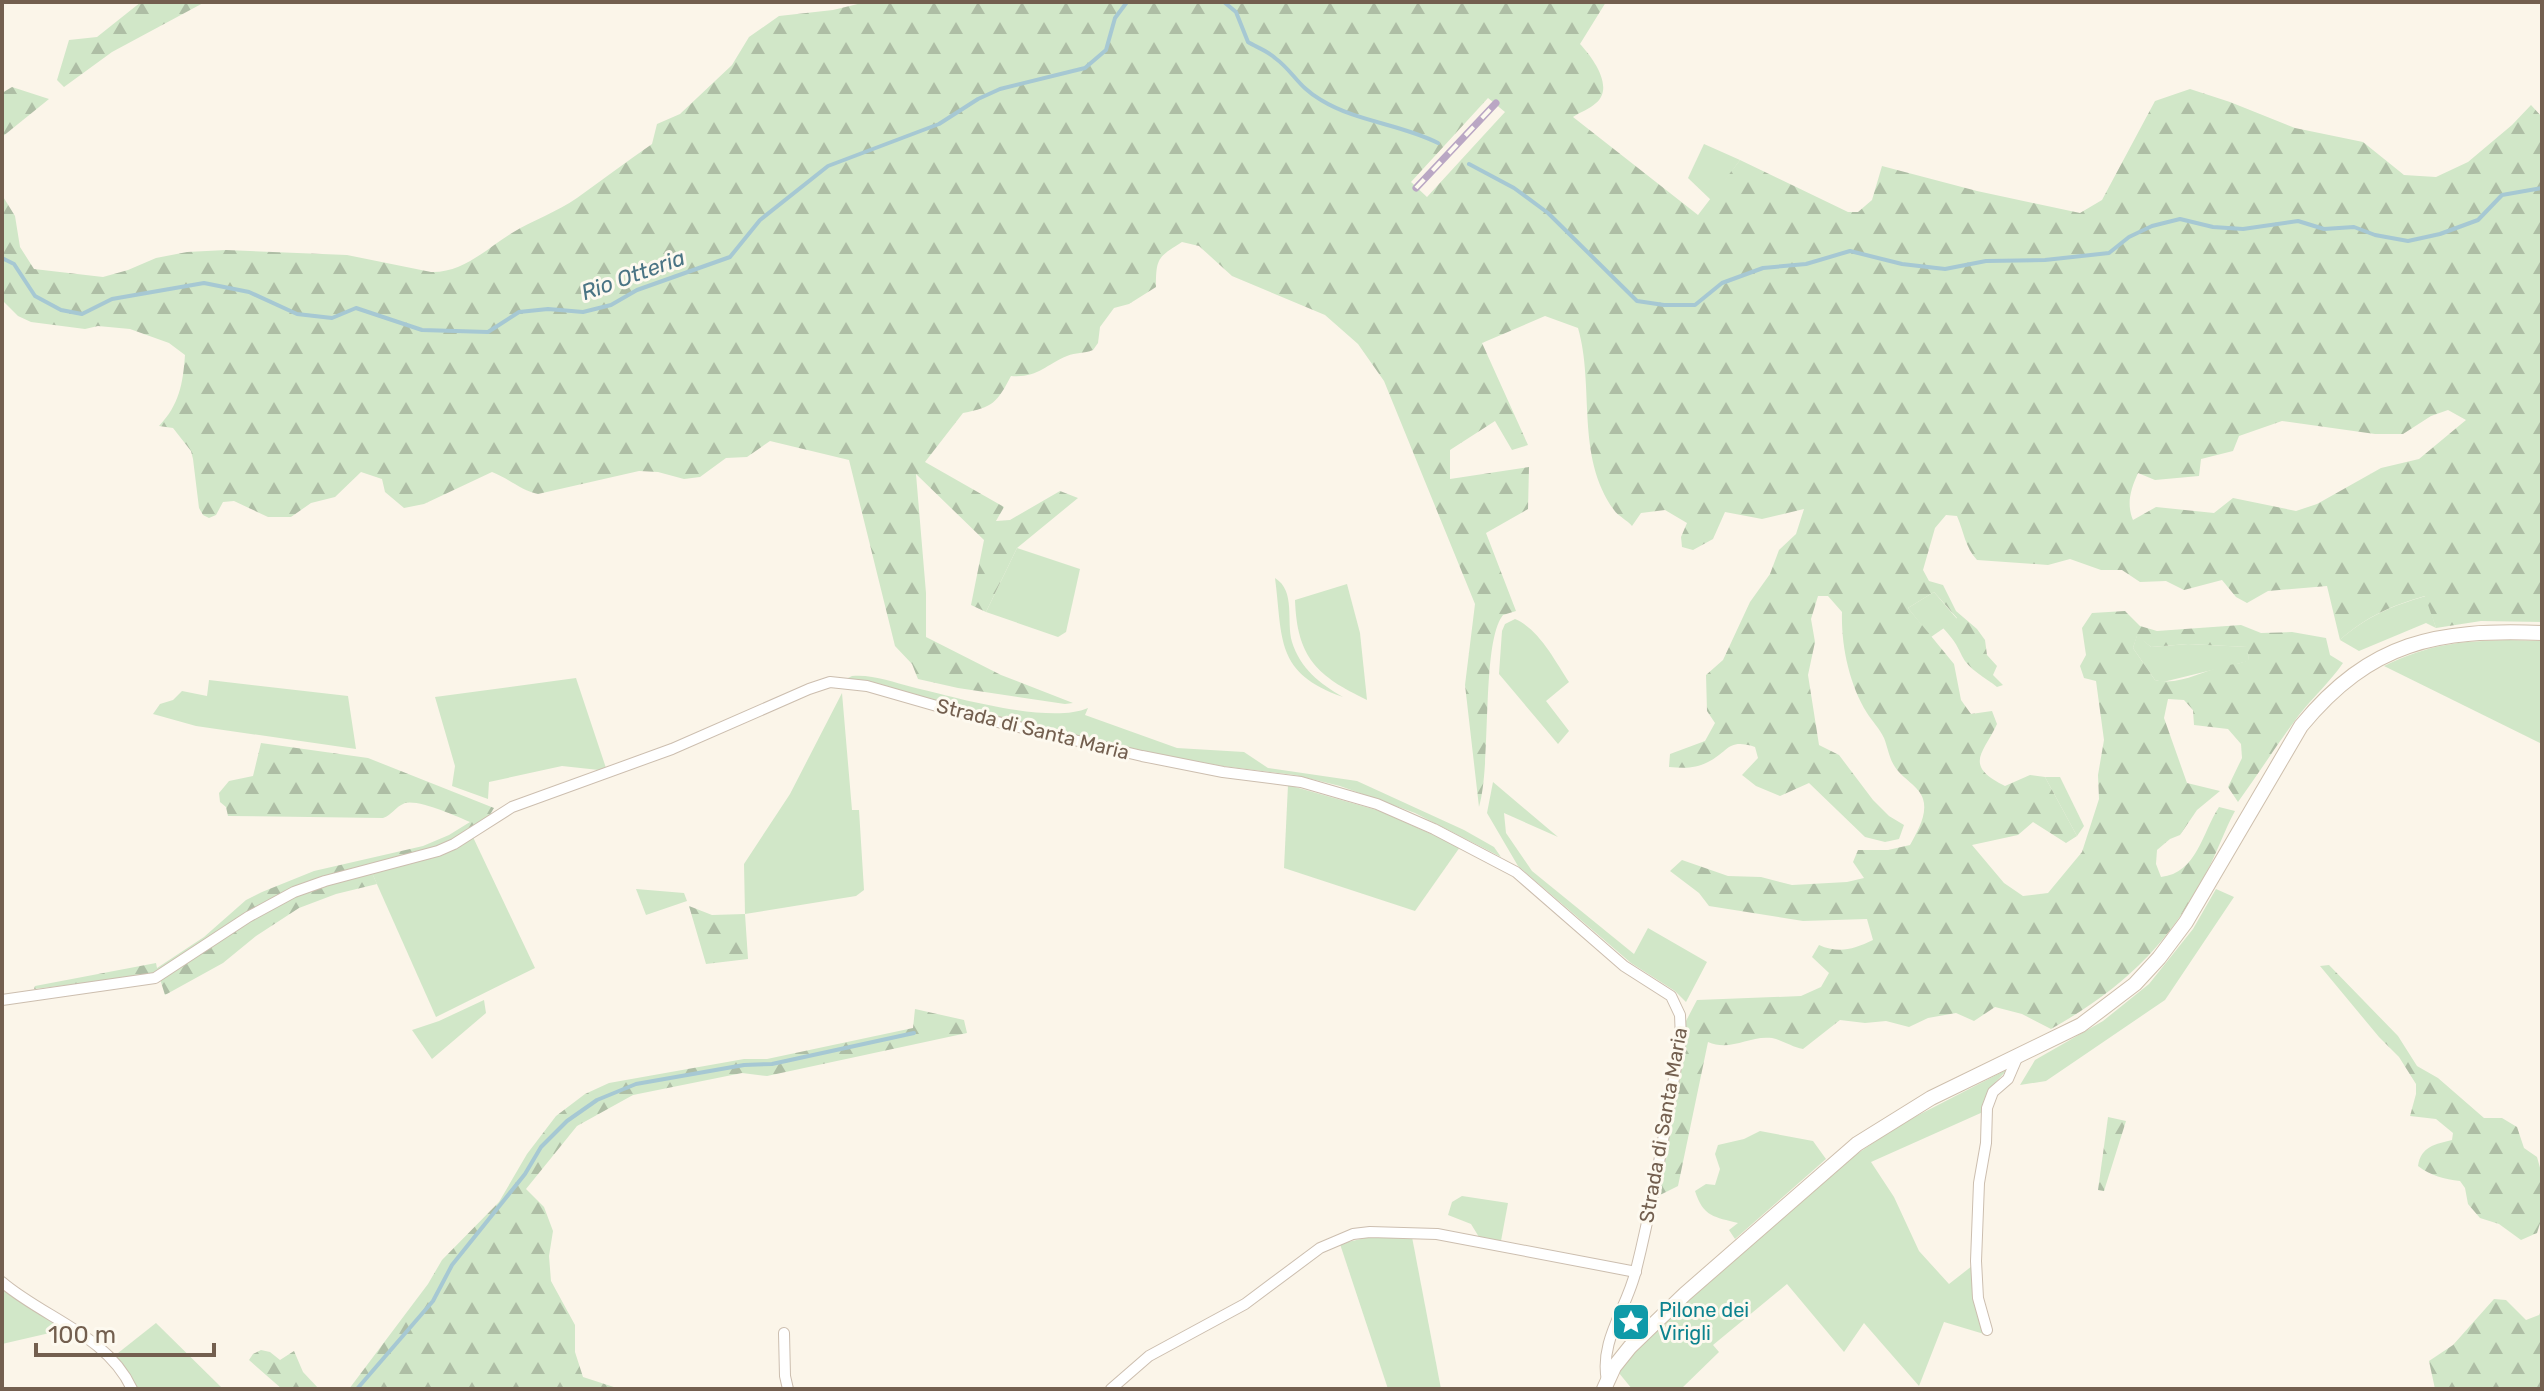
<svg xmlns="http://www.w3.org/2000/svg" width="2544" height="1391" font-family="Rubik,sans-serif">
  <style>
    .green { fill: #d1e7c8 }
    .forest { fill: url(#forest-firs); fill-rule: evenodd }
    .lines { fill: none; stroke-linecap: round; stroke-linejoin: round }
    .stream { stroke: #a6c8d3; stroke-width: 4 }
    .minor-casing { stroke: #ccbeaf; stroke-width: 12 }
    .secondary-casing { stroke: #cebfad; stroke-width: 16 }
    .minor { stroke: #fff; stroke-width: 10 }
    .secondary { stroke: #fff; stroke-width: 14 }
    .rail-casing { stroke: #baa7c4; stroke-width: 7 }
    .rail { stroke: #fdf9ef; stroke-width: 4; stroke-dasharray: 12; stroke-linecap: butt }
    .labels { text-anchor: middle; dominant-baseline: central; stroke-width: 6; stroke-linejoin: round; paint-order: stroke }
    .street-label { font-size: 20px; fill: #735f4f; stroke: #fdf9ef }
    .culture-label { font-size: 20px; fill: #0d838f; stroke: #fdf9ef; text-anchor: start }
    .water-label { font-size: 22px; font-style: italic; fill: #4a7484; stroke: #fdf9ef }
  </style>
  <defs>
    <pattern id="forest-firs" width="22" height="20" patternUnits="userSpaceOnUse" patternTransform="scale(2)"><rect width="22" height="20" fill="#d1e7c8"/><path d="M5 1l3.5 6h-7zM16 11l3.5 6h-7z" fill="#aebea5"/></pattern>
  </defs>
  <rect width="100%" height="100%" fill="#fbf5e9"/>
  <!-- green -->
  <g class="green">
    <polygon points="1704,144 1740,160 1711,200 1688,178"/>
    <polygon points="1017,548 1080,569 1066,632 1058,637 986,612"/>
    <path d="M1275 578C1296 591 1286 621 1292 642 1300 668 1320 684 1343 697 1275 673 1283 640 1275 578Z"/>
    <path d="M1347 584 1360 633 1367 700C1317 676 1297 658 1295 600Z"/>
    <polygon points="1934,592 1957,619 1931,637 1908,608"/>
    <path d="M2426 596 2436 628 2426 623 2359 651 2340 640C2365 617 2394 605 2426 596Z"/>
    <path d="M1515 619C1539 629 1555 661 1569 682L1546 701 1569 731 1558 744 1499 674 1502 631 1505 624Z"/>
    <polygon points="2137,635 2151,647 2188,644 2248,647 2249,661 2163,682 2155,680 2133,648"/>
    <path d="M2509 640 2542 641V744L2384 666C2430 644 2459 641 2509 640Z"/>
    <path d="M852 676C872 674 893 682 912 687 954 697 1050 725 1088 708L1085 715 1177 748 1244 752 1268 768 1357 781 1464 830 1494 847 1501 857 1415 813 1340 786 1295 775 1222 766 1156 754 844 680Z"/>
    <polygon points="576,678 606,768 599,770 562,766 489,782 488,799 452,786 455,766 435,697"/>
    <polygon points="209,680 348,696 356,749 196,726 153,714 160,704 173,700 182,691 207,696"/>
    <polygon points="842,693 852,810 859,810 864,890 856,896 745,914 744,864 790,794"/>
    <polygon points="2045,777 2060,777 2084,826 2077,836"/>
    <polygon points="1493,782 1558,837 1504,813 1506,833 1532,871 1634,954 1648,928 1707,962 1686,1002 1675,991 1631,963 1518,866 1487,813"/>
    <polygon points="1288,785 1380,811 1460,847 1415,911 1284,868"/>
    <polygon points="472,835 535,968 436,1017 372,873"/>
    <polygon points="636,889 684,893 687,901 646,915"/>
    <polygon points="2216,889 2234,897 2165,1000 2046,1081 2020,1085 2035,1060 2103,1021 2149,984 2193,929"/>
    <polygon points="484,1000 486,1013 432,1059 412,1030 439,1021"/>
    <polygon points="2008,1069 1989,1089 1983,1112 1871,1162 1894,1197 1919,1251 1949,1284 1972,1266 1974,1299 1984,1334 1944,1322 1919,1386 1864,1323 1844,1352 1787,1284 1713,1345 1719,1352 1681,1389 1632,1389 1619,1373 1627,1359 1689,1299 1848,1160 1901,1124"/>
    <path d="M1760 1131 1813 1141 1826 1159 1735 1239 1729 1230 1738 1223C1715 1217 1703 1217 1695 1191L1706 1184 1715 1185 1720 1169 1715 1154 1718 1145 1744 1139Z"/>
    <polygon points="1462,1196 1508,1203 1501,1241 1479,1237 1471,1224 1448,1215 1452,1202"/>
    <polygon points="1369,1237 1412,1237 1441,1389 1388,1389 1340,1244"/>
    <polygon points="2,1287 67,1329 2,1344"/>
    <polygon points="156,1323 223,1389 136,1389 113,1357"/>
  </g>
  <!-- forest -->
  <g class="forest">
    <polygon points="141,2 205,2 112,52 64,87 57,80 69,40 97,37"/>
    <path d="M866 2H1606L1580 44C1592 57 1615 87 1596 103 1590 109 1580 112 1573 117L1698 215 1740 160 1848 212H1858L1872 200 1882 166 1977 191 2080 213 2102 200 2155 101 2190 89 2230 102 2295 128 2363 142 2404 175 2436 177 2468 162 2512 125 2531 105 2542 117V622L2481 621 2436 628 2425 596C2393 605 2365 617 2340 640L2327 586 2268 591 2247 603 2236 597 2222 580 2184 590 2166 581 2140 582 2122 570H2101L2070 559 2048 565 1977 560C1965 547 1964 532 1957 516L1946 515 1935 528 1923 570 1929 581 1943 585 1956 611 1977 629 1985 640 1987 655 1997 666 1993 675 2003 685 1997 687C1986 678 1968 669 1962 656 1956 643 1953 639 1943 628L1957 618 1934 592 1908 608 1954 664 1961 700 1971 714 1992 711 1997 724C1983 754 1963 765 2005 786L2030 775 2045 777 2077 836 2066 843 2033 822 2018 835 1972 845 2004 883 2023 896 2048 893 2082 852 2099 799 2098 775 2104 740 2096 681 2084 678 2080 666 2086 655 2082 628 2092 613 2125 611 2140 626 2157 631 2241 625 2261 633 2292 632 2326 638 2330 655 2343 663C2330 682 2313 697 2299 715 2278 743 2259 773 2238 802L2228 787 2242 758 2241 744 2228 729 2194 725 2193 710 2184 700 2168 699 2164 718 2187 783 2220 791 2197 810 2180 835 2170 839 2157 850 2156 864 2161 877C2197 873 2202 833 2219 807L2235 811C2224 831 2217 853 2206 873 2168 946 2122 989 2051 1029L2022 1014 1995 1007 1974 1021 1956 1013 1928 1018 1909 1027 1886 1021 1865 1023 1840 1020 1803 1049C1792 1047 1782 1040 1772 1038 1749 1035 1731 1052 1708 1042L1678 1186 1658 1196 1684 1055 1686 1021 1697 1000 1801 996 1821 987 1829 973 1812 957 1819 945C1839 954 1854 949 1873 940L1867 919 1803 921 1709 906 1699 893 1670 871 1682 860 1728 876 1761 877 1792 885 1847 882 1864 878 1853 862 1858 850H1888L1910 845C1917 832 1928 814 1923 799 1920 787 1902 778 1895 767 1889 758 1888 748 1884 738 1880 729 1872 721 1867 713 1849 684 1841 645 1842 612L1828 596H1818L1811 619 1815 642 1808 675 1819 745 1839 755 1873 800 1889 816 1904 825 1899 839 1885 842 1865 837 1809 783 1780 796 1756 786 1742 775 1758 758 1755 747C1727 738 1729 752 1708 762 1695 769 1683 768 1669 767L1670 754 1705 741 1715 723 1707 711 1706 675 1723 660 1750 602 1770 574 1779 550 1796 534 1804 509 1762 519 1725 512 1713 539 1693 550 1682 547 1681 537 1687 523 1665 510 1641 513 1632 526C1627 520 1618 516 1614 510 1575 456 1595 387 1578 328L1545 316 1482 343 1528 445 1512 450 1495 421 1450 450V479L1529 467 1528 509 1486 533 1516 611 1503 615C1481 643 1492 762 1479 807L1465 685 1475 604 1384 381 1358 344 1325 315 1232 276 1199 246 1182 242C1158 257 1156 258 1156 287L1129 304 1114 308 1100 327 1098 343 1093 350C1084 354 1076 352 1067 356 1045 365 1038 378 1011 376 997 403 993 407 963 413L925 462 1004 507 996 521 1010 520 1060 491 1078 498 1017 548 986 612 971 605 984 540 916 474 926 593V637L1001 675 1073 703 1065 704 958 688 918 679 912 664 895 646 849 460 770 441 747 457 726 458 700 477 684 479 658 472 639 471 538 494C522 491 508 478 492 472L424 504 404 508 385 492 382 479 361 472 335 497 311 503 291 517H268L234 501 223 502 216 515 209 518 203 515 199 508 193 459 191 451 173 428 159 426C179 405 183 384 185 355L169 343 130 329 98 326 85 329 31 322 18 316 2 300V195L15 216 20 247 34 269 103 277 128 270 156 258 187 252 226 250 347 255 431 272C463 273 486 249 512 233 533 220 557 212 577 198 602 180 626 162 652 144L657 124 680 114 732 65 749 37 779 16 833 10ZM1488 98 1505 112 1427 197 1411 182ZM2448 410 2466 420 2419 459 2381 468 2317 504 2296 511 2233 498 2214 513 2156 507 2133 520C2126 503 2131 489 2138 473L2155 480 2199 476 2201 459 2233 451 2239 436 2282 421 2375 434H2403L2431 416ZM2137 636 2151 647 2188 644 2247 647 2249 660C2240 664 2233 664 2224 666 2202 671 2179 686 2155 680L2133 648Z"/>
    <polygon points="12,87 49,99 2,137 2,93"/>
    <path d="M261 743 368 758 494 808 488 818 445 846 326 877 152 975 34 989 35 986 156 963 157 968 204 937 246 900 262 892 314 871 423 846 449 835 470 822C457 816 418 799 405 803 395 807 392 815 383 818L228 816 226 807 220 802 219 793 229 781 253 776Z"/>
    <polygon points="372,873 377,884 336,894 299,908 256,936 223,963 165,995 160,979 235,930 300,893"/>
    <polygon points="689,906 712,915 745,914 748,959 706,964"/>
    <path d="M2329 965 2398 1036 2417 1066 2438 1078 2484 1118H2502L2517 1127 2524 1148 2537 1157 2542 1175V1217L2537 1233 2521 1240 2499 1224 2480 1218 2468 1204 2465 1188 2460 1181C2444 1179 2431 1176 2418 1166 2421 1146 2436 1144 2452 1140L2453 1133 2436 1119 2410 1116 2416 1094V1084L2399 1057 2379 1037 2320 966Z"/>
    <polygon points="915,1009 964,1020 967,1033 767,1076 742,1073 633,1095 577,1126 526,1189 544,1207 553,1231 549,1256 551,1281 575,1325 575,1352 583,1377 620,1389 349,1389 428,1284 442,1260 499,1202 527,1154 556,1116 585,1094 609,1083 744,1059 767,1059 913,1028"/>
    <polygon points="2108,1117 2126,1121 2104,1191 2098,1190"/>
    <polygon points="2494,1299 2506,1300 2526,1320 2539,1315 2542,1310 2542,1389 2435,1389 2429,1361 2453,1345"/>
    <polygon points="261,1350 270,1352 280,1360 294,1351 303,1372 319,1389 282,1389 249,1360 253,1354"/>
  </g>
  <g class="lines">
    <!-- stream -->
    <g class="stream">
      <path d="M1224 2 1236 12 1248 42C1256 47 1268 51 1275 58 1293 71 1298 87 1321 100 1357 122 1401 124 1438 143"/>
      <polyline points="1469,164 1514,188 1548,213 1637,301 1664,305 1695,305 1722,283 1763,268 1806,264 1850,251 1902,264 1945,269 1986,261 2045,260 2109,253 2129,237 2152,226 2180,219 2213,227 2243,229 2298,221 2324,229 2354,227 2375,235 2408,241 2440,234 2478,220 2502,195 2542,188"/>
      <polyline points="2,258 14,264 35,296 61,310 82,314 112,299 204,283 249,292 297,314 332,318 356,308 422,330 488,332 519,312 548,309 583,312 611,305 637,290 730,257 760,220 828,166 939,124 978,99 1000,89 1085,68 1106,50 1115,18 1127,2"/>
      <polyline points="357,1389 433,1301 452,1265 525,1174 541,1147 567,1121 597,1100 636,1084 744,1065 772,1064 914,1033"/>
    </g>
    <!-- minor casing -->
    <g class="minor-casing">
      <g id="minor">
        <path d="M2 1000 155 978 248 917 294 892 325 881 438 851 454 844 512 807 672 749 809 689 830 682 867 686 968 715 1142 756 1223 772 1301 782 1377 804 1434 829 1516 872 1624 966 1671 996 1680 1015 1681 1039C1667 1116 1655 1194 1636 1270 1627 1309 1599 1340 1607 1381"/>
        <path d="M2 1282C44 1318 107 1335 132 1389"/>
        <polyline points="1987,1330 1978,1298 1976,1261 1979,1183 1986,1143 1987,1108 1993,1092 2008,1079 2017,1058"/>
        <polyline points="784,1333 785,1376 788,1389"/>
        <polyline points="1111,1389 1149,1356 1245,1304 1320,1248 1353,1234 1370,1232 1437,1234 1636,1272"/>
      </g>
    </g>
    <!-- secondary casing -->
    <g class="secondary-casing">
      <path id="secondary" d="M1604 1389 1614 1367 1630 1347 1685 1294 1857 1144 1931 1098 2081 1025 2135 984 2159 958 2186 922 2301 726C2371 641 2437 629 2542 633"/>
    </g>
    <!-- minor -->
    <use href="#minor" class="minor"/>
    <!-- secondary -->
    <use href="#secondary" class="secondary"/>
    <!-- rail casing -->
    <g class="rail-casing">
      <polyline id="rail" points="1416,188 1496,103"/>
    </g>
    <!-- rail -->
    <use href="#rail" class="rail"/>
  </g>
  <!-- icons -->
  <defs>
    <g id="sight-square" transform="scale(2)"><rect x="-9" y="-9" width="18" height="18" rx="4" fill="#0f9aa8" stroke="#fdf9ef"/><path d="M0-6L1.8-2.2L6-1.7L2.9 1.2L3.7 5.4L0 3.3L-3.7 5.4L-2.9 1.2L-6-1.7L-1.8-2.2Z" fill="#fff"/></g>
  </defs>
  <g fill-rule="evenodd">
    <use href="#sight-square" x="1631" y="1322"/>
  </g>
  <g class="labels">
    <!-- street labels -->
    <g class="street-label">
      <text transform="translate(1033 729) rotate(14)">Strada di Santa Maria</text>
      <text transform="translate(1663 1125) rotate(-80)">Strada di Santa Maria</text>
    </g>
    <!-- culture labels -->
    <g class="culture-label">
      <text x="1659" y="1310">Pilone dei<tspan x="1659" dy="23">Virigli</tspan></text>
    </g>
    <!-- water labels -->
    <g class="water-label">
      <text transform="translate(633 275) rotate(-20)">Rio Otteria</text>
    </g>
  </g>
  <!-- border -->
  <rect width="2544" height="1391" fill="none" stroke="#735f4f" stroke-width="8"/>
  <!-- scale -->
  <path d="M36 1343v12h178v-12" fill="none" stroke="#735f4f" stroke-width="4"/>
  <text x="48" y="1343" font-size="24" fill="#735f4f" stroke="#fdf9ef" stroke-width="6" paint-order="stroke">100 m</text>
</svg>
